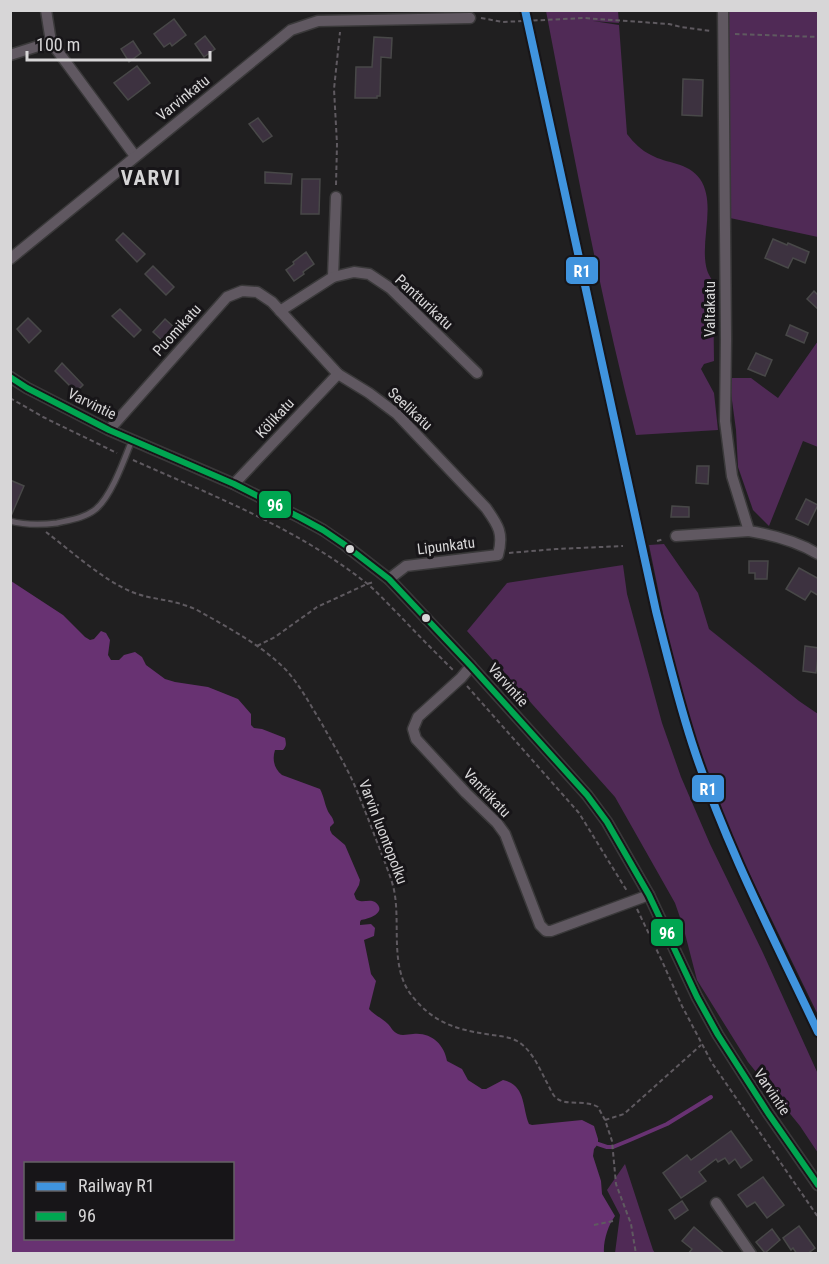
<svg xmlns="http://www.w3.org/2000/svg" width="829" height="1264" font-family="'Roboto Condensed',sans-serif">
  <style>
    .green { fill: #502a56 }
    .water { fill: #683272; fill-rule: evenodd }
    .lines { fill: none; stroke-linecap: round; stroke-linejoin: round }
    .stream { stroke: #683272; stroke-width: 4 }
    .building { fill: #3d3240; stroke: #484848; stroke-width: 1.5 }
    .service-casing { stroke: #3a393a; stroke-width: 8 }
    .minor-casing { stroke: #3a393a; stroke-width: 13 }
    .path { stroke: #5f5a60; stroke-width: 2; stroke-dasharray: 4.5 3; stroke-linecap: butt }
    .service { stroke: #605861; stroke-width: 5 }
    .minor { stroke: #605861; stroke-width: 10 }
    .bus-1-casing { stroke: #171518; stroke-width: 10 }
    .bus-1 { stroke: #00a651; stroke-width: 6 }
    .rail-1-casing { stroke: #171518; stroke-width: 12 }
    .rail-1 { stroke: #4094de; stroke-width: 8 }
    .bus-dot { fill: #d7d6d7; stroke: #171518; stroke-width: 2 }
    .labels { text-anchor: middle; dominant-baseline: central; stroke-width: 6; stroke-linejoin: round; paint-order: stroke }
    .street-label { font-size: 15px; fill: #d7d6d7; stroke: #171518 }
    .district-label { font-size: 21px; font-weight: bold; letter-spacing: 1.5px; fill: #d7d6d7; stroke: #171518 }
    .line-badge { stroke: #171518; stroke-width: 2 }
    .badge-label { font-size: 16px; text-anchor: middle; font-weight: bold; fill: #fff }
  </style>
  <rect width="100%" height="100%" fill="#201f20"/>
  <!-- green -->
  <g class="green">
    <path d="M546 11H618L619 23 593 21 619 25 627 134C634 143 641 150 651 155 667 164 688 162 700 179 717 204 699 242 707 270 708 274 711 278 713 282L714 361 704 364 701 369 714 393 718 430 636 435C600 295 573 152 546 11Z"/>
    <polygon points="729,11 818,11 818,237 730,218"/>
    <polygon points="818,341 818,447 803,441 769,526 753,510 738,467 736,430 729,378 751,378 778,398"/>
    <polygon points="664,544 698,593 709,629 799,701 818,714 818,1015 717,807 684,704 666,628 649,545"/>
    <polygon points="623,565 627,594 662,723 681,777 710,844 763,953 818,1074 818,1153 800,1126 748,1062 697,980 683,926 675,903 615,797 467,631 507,583"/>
    <polygon points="625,1164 653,1250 655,1253 615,1253 620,1215 607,1190"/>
  </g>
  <!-- water -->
  <path class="water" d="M11 581 63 615 85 637 90 640 94 639 101 631 106 633 110 640 108 655 111 660H119L124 655 135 652 142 657 146 665 165 679 175 682 208 687 238 699 251 714V725L254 728 262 729 285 738C286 743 287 746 283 750H275C272 759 274 769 282 775L320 789C324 797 324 801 327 809 329 815 333 816 334 823L330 827V830L332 834 345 845 360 880 359 885 354 894C356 898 355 900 360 901 365 902 370 899 375 902 388 912 369 919 361 920L360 922V925L371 924 375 928 374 936 364 940 371 974 376 981 369 1009C374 1015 382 1018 388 1024 391 1027 393 1032 398 1034 403 1036 408 1034 413 1034 431 1032 444 1044 447 1061L462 1069 468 1080 482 1089H486L503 1080C526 1085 522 1107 529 1124L532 1125 582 1120 594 1126 598 1139V1144L594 1149 593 1156 601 1181 602 1194 615 1216C608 1225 603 1242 604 1253H11ZM26 1164H232V1238H26Z"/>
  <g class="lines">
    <!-- stream -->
    <polyline class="stream" points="598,1144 607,1147 613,1147 630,1140 667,1124 711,1097"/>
  </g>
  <!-- building -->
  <g class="building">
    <polygon points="174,19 186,35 172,46 170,43 164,47 154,34"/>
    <polygon points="205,36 215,49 204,57 195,44"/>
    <polygon points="374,37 392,38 391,58 381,57 380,96 377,96 377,98 355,98 356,67 372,67"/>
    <polygon points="133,41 141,53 129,62 121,49"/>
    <polygon points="137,66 150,83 128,100 114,83"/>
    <polygon points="683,79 703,80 702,116 682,115"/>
    <polygon points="258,118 272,136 263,142 249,124"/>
    <polygon points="265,172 292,174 291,184 265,183"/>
    <polygon points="302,179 320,179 319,214 301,214"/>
    <polygon points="123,233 145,254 137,262 116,240"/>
    <polygon points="773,239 787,245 788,243 809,252 805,263 793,258 788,268 765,258"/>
    <polygon points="306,252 314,264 303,272 304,274 294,281 286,270 294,264 293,262"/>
    <polygon points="153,266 174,287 166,295 145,274"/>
    <polygon points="814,291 819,296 819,310 807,299"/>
    <polygon points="120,309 141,330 134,337 112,316"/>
    <polygon points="28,318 41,331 29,343 17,329"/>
    <polygon points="165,319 177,330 165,343 153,332"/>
    <polygon points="790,325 808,333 804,343 786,335"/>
    <polygon points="756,353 772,360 765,376 748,369"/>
    <polygon points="62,363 83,385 76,392 55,371"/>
    <polygon points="697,466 709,466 708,484 696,483"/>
    <polygon points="10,480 24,486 11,516 10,516"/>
    <polygon points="806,499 818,505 808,525 796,519"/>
    <polygon points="672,506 689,507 689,517 671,517"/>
    <polygon points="749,561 768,561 767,579 755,579 755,573 749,573"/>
    <polygon points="799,568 819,579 819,596 811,591 805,600 786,589"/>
    <polygon points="805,646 819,648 816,673 803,671"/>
    <polygon points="731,1131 752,1160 741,1168 735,1159 729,1164 725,1158 718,1162 716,1159 699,1172 706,1181 681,1198 663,1173 687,1155 691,1160"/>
    <polygon points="763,1177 784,1205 767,1218 755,1202 747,1207 738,1195"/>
    <polygon points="682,1201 688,1210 675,1219 669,1210"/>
    <polygon points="799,1226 815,1248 807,1254 797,1254 793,1248 791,1250 783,1238"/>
    <polygon points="694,1227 725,1254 688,1254 692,1249 682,1241"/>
    <polygon points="772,1229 780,1240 765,1253 756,1242"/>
  </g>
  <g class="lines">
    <!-- service casing -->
    <g class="service-casing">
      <path id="service" d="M10 521C25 525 41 525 57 523 70 520 85 518 96 509 112 495 124 460 132 440"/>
    </g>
    <!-- minor casing -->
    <g class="minor-casing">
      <g id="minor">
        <polyline points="46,10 51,42 135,156"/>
        <path d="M723 10 726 339 725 421 732 476 749 531C773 535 798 542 818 554"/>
        <polyline points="10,55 51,42"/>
        <polyline points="10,259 291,30 318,21 470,18"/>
        <polyline points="333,277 336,197"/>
        <polyline points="280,311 333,277 354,272 369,274 390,288 477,373"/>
        <polyline points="10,377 27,388 109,430 234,484 301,518 323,530 345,545 389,579 471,666 587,795 607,822 649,895 697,997 718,1035 768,1113 818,1185"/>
        <path d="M109 430 227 297 242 291 257 292 272 302 338 374 369 393 397 414 486 508C498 525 504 533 498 555L406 566 389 579"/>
        <polyline points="234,484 338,374"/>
        <polyline points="676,536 749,531"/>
        <polyline points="471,666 461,678 418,717 413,729 416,739 466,793 497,823 505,834 540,925 546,931 551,931 649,895"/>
        <polyline points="716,1203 751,1254"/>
      </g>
    </g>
    <!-- path -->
    <g class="path">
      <polyline points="481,18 503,22 584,18 669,24 681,27 711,31"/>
      <polyline points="735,34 818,37"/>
      <polyline points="336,185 337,144 334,89 340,32"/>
      <polyline points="10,398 43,417 117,453"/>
      <path d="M133 460C214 496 301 530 370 586 381 596 392 608 402 618 419 636 436 653 453 670"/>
      <path d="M46 532C71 551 103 580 132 592 149 599 167 599 184 605 195 608 204 614 213 619 239 634 266 649 287 671 301 687 311 706 322 724 333 744 345 764 354 784 363 805 371 826 379 847 384 861 391 876 394 890 401 924 389 967 412 996 433 1022 454 1029 486 1034 497 1036 508 1036 517 1041 531 1049 539 1067 546 1081 549 1086 551 1092 555 1097 565 1107 585 1099 598 1107L605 1120 612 1141 616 1184 631 1224 636 1254"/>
      <polyline points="657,541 664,539"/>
      <polyline points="509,553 556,549 623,546"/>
      <polyline points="257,646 275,637 317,607 367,584 374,582"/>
      <polyline points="467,686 579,813 627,891"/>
      <polyline points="637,909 662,961 682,1006 712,1063 818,1217"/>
      <polyline points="605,1120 624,1114 701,1045"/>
      <polyline points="594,1225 613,1221"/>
    </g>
    <!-- service -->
    <use href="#service" class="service"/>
    <!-- minor -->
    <use href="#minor" class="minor"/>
    <!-- bus-1 casing -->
    <g class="bus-1-casing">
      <polyline id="bus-1" points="10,377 27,388 109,430 234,484 301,518 323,530 345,545 389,579 471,666 587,795 607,822 649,895 697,997 718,1035 768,1113 818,1185"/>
    </g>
    <!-- bus-1 -->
    <use href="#bus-1" class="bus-1"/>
    <!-- rail-1 casing -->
    <g class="rail-1-casing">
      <path id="rail-1" d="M525 10 656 611C667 655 678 700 692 743 724 842 774 939 818 1032"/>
    </g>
    <!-- rail-1 -->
    <use href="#rail-1" class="rail-1"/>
  </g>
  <!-- markers -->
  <g class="bus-dot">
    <circle cx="350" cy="549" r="5"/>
    <circle cx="426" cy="618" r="5"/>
  </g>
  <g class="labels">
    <!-- street labels -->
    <g class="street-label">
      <text transform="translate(183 98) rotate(-39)">Varvinkatu</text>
      <text transform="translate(424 302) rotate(43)">Pantturikatu</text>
      <text transform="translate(710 309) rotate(-90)">Valtakatu</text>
      <text transform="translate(177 330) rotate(-48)">Puomikatu</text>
      <text transform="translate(92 404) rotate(26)">Varvintie</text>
      <text transform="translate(410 409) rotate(43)">Seelikatu</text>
      <text transform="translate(275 418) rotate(-47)">Kölikatu</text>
      <text transform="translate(446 546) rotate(-7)">Lipunkatu</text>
      <text transform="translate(508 685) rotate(48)">Varvintie</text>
      <text transform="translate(487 793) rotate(46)">Vanttikatu</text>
      <text transform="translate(383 832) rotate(69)">Varvin luontopolku</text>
      <text transform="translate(772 1092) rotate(56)">Varvintie</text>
    </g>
    <!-- district labels -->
    <g class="district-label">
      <text x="151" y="178">VARVI</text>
    </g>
  </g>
  <g class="line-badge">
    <rect x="565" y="256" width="34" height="29" rx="6" fill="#4094de"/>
    <rect x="258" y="490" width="34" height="29" rx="6" fill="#00a651"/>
    <rect x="691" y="774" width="34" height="29" rx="6" fill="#4094de"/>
    <rect x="650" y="918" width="34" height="29" rx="6" fill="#00a651"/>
  </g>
  <g class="badge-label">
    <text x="582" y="277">R1</text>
    <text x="275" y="511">96</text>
    <text x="708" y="795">R1</text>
    <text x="667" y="939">96</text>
  </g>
  <!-- border -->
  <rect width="829" height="1264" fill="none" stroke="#d7d6d7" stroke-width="24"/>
  <!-- legend -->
  <rect x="24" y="1162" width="210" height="78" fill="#171518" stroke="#646264" stroke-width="1.5"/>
  <rect x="36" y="1182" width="30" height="9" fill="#4094de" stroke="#646264" stroke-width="1.5"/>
  <text x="78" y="1192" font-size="18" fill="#d7d6d7">Railway R1</text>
  <rect x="36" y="1212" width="30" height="9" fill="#00a651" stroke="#646264" stroke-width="1.5"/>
  <text x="78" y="1222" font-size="18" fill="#d7d6d7">96</text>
  <!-- scale -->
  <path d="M27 51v9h183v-9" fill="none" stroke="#d7d6d7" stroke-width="3"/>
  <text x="36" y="51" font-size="18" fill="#d7d6d7" stroke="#171518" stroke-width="4.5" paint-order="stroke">100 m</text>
</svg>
